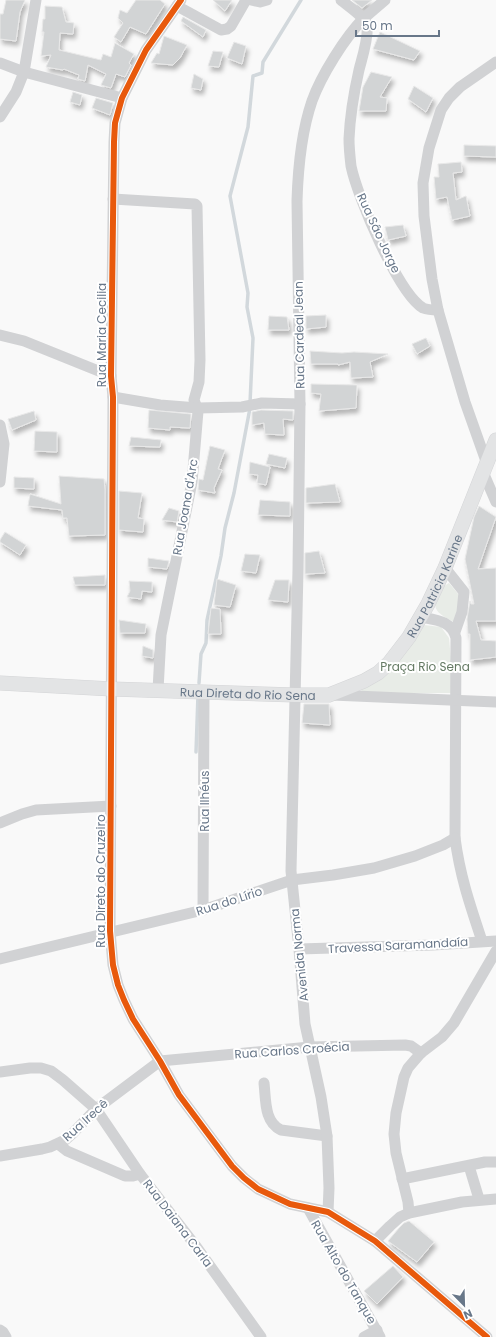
<svg xmlns="http://www.w3.org/2000/svg" width="496" height="1337" font-family="Poppins,sans-serif">
  <style>
    .green { fill: #e8ece7 }
    .lines { fill: none; stroke-linecap: round; stroke-linejoin: round }
    .stream { stroke: #d2d8dc; stroke-width: 3.5 }
    .building { fill: #d2d4d5; stroke: #e8e8e8; filter: url(#shadow) }
    .major-casing { stroke: #d4d5d7; stroke-width: 15 }
    .minor { stroke: #d1d2d4; stroke-width: 11 }
    .major { stroke: #e3e4e5; stroke-width: 14 }
    .cycleway-casing { stroke: #fff; stroke-width: 8 }
    .cycleway { stroke: #e8590c; stroke-width: 6 }
    .labels { text-anchor: middle; dominant-baseline: central; stroke-width: 4; stroke-linejoin: round; paint-order: stroke }
    .street-label { font-size: 12px; fill: #687789; stroke: #fff }
    .park-label { font-size: 12px; fill: #657a64; stroke: #fff }
  </style>
  <defs>
    <filter id="shadow"><feDropShadow dx="2.5" dy="4.5" stdDeviation="2" flood-color="#0004"/></filter>
  </defs>
  <rect width="100%" height="100%" fill="#f9f9f9"/>
  <!-- green -->
  <g class="green">
    <path d="M449 583 459 595 456 623C443 616 429 611 438 595 442 589 443 586 449 583Z"/>
    <polygon points="424,625 441,627 449,638 454,693 361,693 362,686"/>
  </g>
  <g class="lines">
    <!-- stream -->
    <g class="stream">
      <polyline points="250,403 253,338 247,307 248,293 230,196 248,127 253,76 262,73 263,62 301,0"/>
      <polyline points="199,683 201,654 206,643 207,620 221,556 225,528 234,493 250,408"/>
      <polyline points="196,752 198,695"/>
    </g>
  </g>
  <!-- building -->
  <g class="building">
    <polygon points="6,0 25,0 20,12 16,41 0,39 0,14 3,14"/>
    <polygon points="136,0 160,0 165,4 146,34 130,27 121,42 114,37 123,23 118,18 120,10 127,13"/>
    <polygon points="213,0 232,0 225,11"/>
    <polygon points="352,0 372,0 362,8"/>
    <polygon points="45,6 62,7 66,22 74,23 73,34 60,33 59,50 101,60 103,54 111,57 115,43 134,54 129,63 131,65 125,77 116,74 111,88 101,85 106,74 88,65 85,81 78,79 79,75 64,69 63,70 46,67 51,55 41,56 44,32 42,32 43,19 45,19"/>
    <polygon points="183,17 206,30 203,37 181,21"/>
    <polygon points="380,32 420,51 414,60 373,49"/>
    <polygon points="164,36 187,45 180,58 173,65 151,63 157,53 159,54"/>
    <polygon points="234,42 246,46 242,64 227,58"/>
    <polygon points="213,51 223,52 219,67 208,66"/>
    <polygon points="371,72 392,77 380,97 387,98 386,111 359,111 363,87"/>
    <polygon points="194,74 203,79 201,90 191,88"/>
    <polygon points="414,86 433,98 426,112 408,99"/>
    <polygon points="73,92 82,95 80,105 70,102"/>
    <polygon points="96,98 113,103 110,115 92,108"/>
    <polygon points="464,145 496,146 496,157 464,156"/>
    <polygon points="461,162 462,172 453,173 456,200 466,196 470,216 452,220 447,197 436,199 434,177 439,177 438,164"/>
    <polygon points="403,225 406,236 388,240 385,227"/>
    <polygon points="326,315 326,327 306,329 306,316"/>
    <polygon points="269,316 287,317 289,330 268,330"/>
    <polygon points="426,338 430,346 417,354 412,344"/>
    <polygon points="310,351 342,353 354,352 388,354 370,362 373,377 351,378 350,362 338,365 338,364 311,364"/>
    <polygon points="311,384 357,385 356,408 319,411 321,394 311,393"/>
    <polygon points="149,410 191,414 190,428 170,427 170,430 148,428"/>
    <polygon points="261,410 293,411 293,420 283,419 284,435 265,434 264,423 252,425 252,412"/>
    <polygon points="34,411 36,420 12,430 8,419"/>
    <polygon points="35,431 57,432 57,452 34,451"/>
    <polygon points="131,437 161,440 160,447 129,446"/>
    <polygon points="210,446 225,450 218,469 222,470 214,488 215,493 198,490 199,479 203,480"/>
    <polygon points="269,454 287,458 285,468 266,464"/>
    <polygon points="250,462 270,467 266,485 257,483 258,475 249,474"/>
    <polygon points="59,476 104,479 105,490 105,535 69,536 67,518 63,518 62,510 28,506 30,494 61,504"/>
    <polygon points="14,477 34,478 34,489 14,488"/>
    <polygon points="335,484 340,502 306,503 306,488"/>
    <polygon points="119,491 142,493 138,518 144,519 143,532 119,530"/>
    <polygon points="260,500 290,502 290,516 258,515"/>
    <polygon points="479,506 496,517 478,569 496,568 496,621 476,621 481,640 496,641 496,657 470,660 470,634 468,634 467,619 470,601 471,604 474,604 465,559 474,517"/>
    <polygon points="169,508 179,511 177,522 162,520"/>
    <polygon points="5,532 26,545 20,555 0,542 0,540"/>
    <polygon points="319,551 325,573 305,574 305,553"/>
    <polygon points="245,554 260,555 256,573 241,571"/>
    <polygon points="148,558 169,561 167,569 148,567"/>
    <polygon points="105,575 105,585 75,585 73,577"/>
    <polygon points="217,579 236,585 230,607 214,605"/>
    <polygon points="275,580 289,580 288,602 268,600"/>
    <polygon points="129,581 152,582 152,592 142,591 141,599 127,597 130,591"/>
    <polygon points="211,608 220,609 221,634 208,634"/>
    <polygon points="119,620 146,624 145,633 120,633"/>
    <polygon points="143,646 153,650 153,658 142,656"/>
    <polygon points="329,704 330,725 302,723 304,704"/>
    <polygon points="409,1221 434,1242 417,1262 388,1241 399,1228 404,1223"/>
    <polygon points="393,1266 403,1277 377,1304 364,1291"/>
  </g>
  <g class="lines">
    <!-- major casing -->
    <g class="major-casing">
      <g id="major">
        <path id="s1" d="M0 683 112 689 295 695H329L364 681 378 673 389 663 409 637 428 604 445 568 496 440"/>
      </g>
    </g>
    <!-- minor -->
    <g class="minor">
      <polyline points="181,0 146,50 122,98 115,123 114,142 111,376 113,397 110,931 113,965 118,985 124,1000 133,1019 160,1061 179,1095 232,1166 244,1178 258,1189 290,1204 328,1212 375,1241 487,1337"/>
      <polyline points="251,0 260,2 267,0"/>
      <path d="M341 0C348 6 365 17 367 25 369 37 362 58 359 70 354 92 350 116 349 139 349 147 350 157 351 166 357 196 398 293 423 308 428 310 433 310 438 310"/>
      <polyline points="177,6 221,30 227,29 231,26 246,0"/>
      <polyline points="0,63 24,72 122,98"/>
      <polyline points="0,117 16,92 24,72 36,0"/>
      <polyline points="113,199 195,204 197,206 200,360 199,382 194,400 198,411 192,482 161,635 158,690"/>
      <polyline points="0,335 24,341 111,376"/>
      <polyline points="113,397 160,405 198,408 242,407 262,403 300,404"/>
      <polyline points="0,425 4,444 0,482"/>
      <polyline points="487,464 465,402 438,310 432,279 424,216 423,183 429,148 441,110 449,98 460,87 496,62"/>
      <polyline points="483,472 496,502"/>
      <polyline points="445,568 464,592 462,612 455,632"/>
      <path d="M421 617C437 620 452 621 456 638L455 838C460 876 470 905 482 941"/>
      <polyline points="332,695 496,702"/>
      <polyline points="0,823 22,814 36,810 111,806"/>
      <polyline points="203,910 204,691"/>
      <polyline points="299,949 433,945 496,941"/>
      <polyline points="0,959 203,910 292,880 333,875 374,868 415,856 443,845 455,838"/>
      <polyline points="0,1072 30,1068 41,1068 51,1071 63,1080 96,1109 140,1174 195,1245 261,1337"/>
      <path d="M264 1083C266 1100 264 1122 281 1130L327 1136"/>
      <polyline points="58,1144 67,1151 125,1176 133,1176 140,1174"/>
      <polyline points="0,1156 42,1149 50,1147 65,1140 73,1133 96,1109 160,1061 310,1047 405,1045 411,1046 421,1053"/>
      <polyline points="469,1166 479,1199"/>
      <polyline points="402,1179 485,1162 496,1162"/>
      <polyline points="308,1208 380,1337"/>
      <path d="M328 1212 329 1188 327 1136 321 1097 305 1024 299 949 291 871 298 570 300 404 297 201C298 168 301 133 312 101 321 76 345 37 364 18 371 12 378 6 385 0"/>
      <polyline points="409,1213 408,1202 396,1153 394,1134 396,1113 404,1077 408,1068 414,1061 421,1053 442,1037 454,1023 496,951"/>
      <polyline points="375,1241 390,1226 400,1217 409,1213 462,1202 496,1199"/>
      <polyline points="0,1330 3,1332 6,1337"/>
      <polyline points="364,1337 377,1330"/>
    </g>
    <!-- major -->
    <use href="#major" class="major"/>
    <!-- cycleway casing -->
    <g class="cycleway-casing">
      <polyline id="cycleway" points="181,0 146,50 122,98 115,123 114,142 111,376 113,397 110,931 113,965 118,985 124,1000 133,1019 160,1061 179,1095 232,1166 244,1178 258,1189 290,1204 328,1212 375,1241 487,1337"/>
    </g>
    <!-- cycleway -->
    <use href="#cycleway" class="cycleway"/>
  </g>
  <g class="labels">
    <!-- street labels -->
    <g class="street-label">
      <text transform="translate(379 233) rotate(65)">Rua Sâo Jorge</text>
      <text transform="translate(101 335) rotate(-90)">Rua Maria Cecilia</text>
      <text transform="translate(299 335) rotate(-91)">Rua Cardeal Jean</text>
      <text transform="translate(185 507) rotate(-80)">Rua Joana d'Arc</text>
      <text stroke="none"><textPath href="#s1" startOffset="488">Rua Patricia Karine</textPath></text>
      <text stroke="none"><textPath href="#s1" startOffset="248">Rua Direta do Rio Sena</textPath></text>
      <text transform="translate(204 801) rotate(-90)">Rua Ilhéus</text>
      <text transform="translate(100 881) rotate(-90)">Rua Direto do Cruzeiro</text>
      <text transform="translate(229 901) rotate(-18)">Rua do Lírio</text>
      <text transform="translate(398 945) rotate(-3)">Travessa Saramandaía</text>
      <text transform="translate(299 955) rotate(-96)">Avenida Norma</text>
      <text transform="translate(292 1050) rotate(-4)">Rua Carlos Croécia</text>
      <text transform="translate(85 1120) rotate(-42)">Rua Irecê</text>
      <text transform="translate(178 1223) rotate(53)">Rua Daiana Carla</text>
      <text transform="translate(344 1272) rotate(60)">Rua Alto do Tanque</text>
    </g>
    <!-- park labels -->
    <g class="park-label">
      <text x="425" y="666">Praça Rio Sena</text>
    </g>
  </g>
  <!-- north arrow -->
  <g transform="translate(464 1305) rotate(157)" stroke="#ffffff" stroke-width="3" paint-order="stroke">
  <path d="M0-3L7 15L0 10L-7 15Z" fill="#687789"/>
  <text y="-6" font-size="11" font-weight="bold" text-anchor="middle" fill="#687789">N</text>
  </g>
  <!-- scale -->
  <path d="M356 30v6h83v-6" fill="none" stroke="#687789" stroke-width="2"/>
  <text x="362" y="30" font-size="12" fill="#687789" stroke="#ffffff" stroke-width="3" paint-order="stroke">50 m</text>
</svg>
